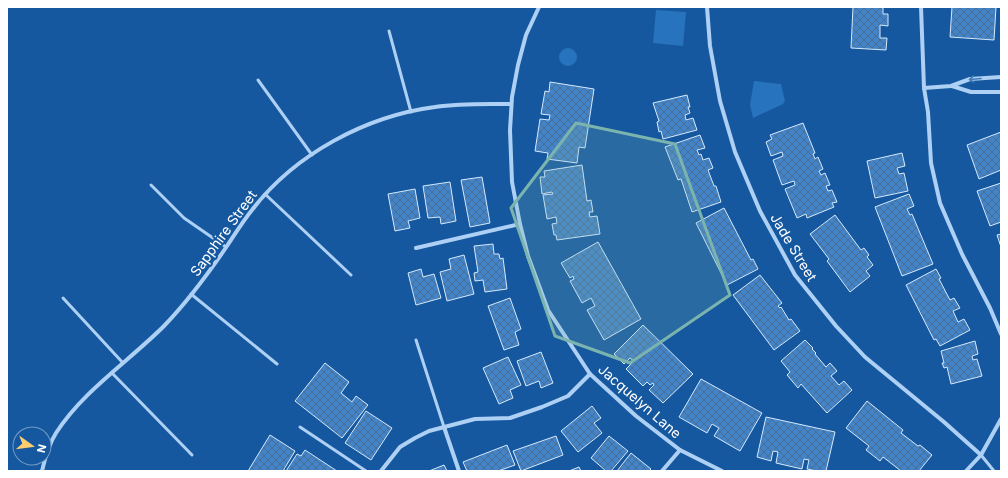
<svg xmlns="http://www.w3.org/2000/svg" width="1008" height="478" font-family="Inter,sans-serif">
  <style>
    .green { fill: #2873bd }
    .building { fill: url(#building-cross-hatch); stroke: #d5e9fd }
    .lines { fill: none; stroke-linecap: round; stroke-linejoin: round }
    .service { stroke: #add0f4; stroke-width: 3 }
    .minor { stroke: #add0f4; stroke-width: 4 }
    .oneway { stroke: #437cb8 }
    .marked { fill: #7bb4af; fill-opacity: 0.2; stroke: #7bb4af; stroke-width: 3; stroke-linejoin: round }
    .labels { text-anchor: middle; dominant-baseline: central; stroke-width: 4; stroke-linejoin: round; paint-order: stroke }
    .street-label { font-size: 14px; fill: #fff; stroke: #15589f }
  </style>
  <defs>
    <pattern id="building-cross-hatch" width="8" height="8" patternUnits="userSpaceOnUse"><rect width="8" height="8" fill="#4284c7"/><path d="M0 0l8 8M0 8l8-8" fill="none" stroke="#466e96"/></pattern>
  </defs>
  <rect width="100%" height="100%" fill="#15589f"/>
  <!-- green -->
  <g class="green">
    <polygon points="656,10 686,12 683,46 653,43"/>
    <circle cx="568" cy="57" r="9"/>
    <polygon points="754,81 781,84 785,101 783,104 753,118 750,105"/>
  </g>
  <!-- building -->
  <g class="building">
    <polygon points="853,7 883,7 883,14 888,14 888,26 880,25 880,38 887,38 886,50 851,48"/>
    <polygon points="952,7 996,7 994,40 950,37"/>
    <polygon points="550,82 594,89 585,148 579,147 577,163 547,159 548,153 535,151 540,119 549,120 550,115 541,114 545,91 549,92"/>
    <polygon points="687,95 690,107 688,107 690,113 685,115 686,120 693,118 697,130 663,139 661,131 659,132 657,122 659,121 653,103"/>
    <polygon points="803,123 815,153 813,154 815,159 818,157 823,169 819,171 821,175 825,173 830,185 826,186 828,191 832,190 837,202 832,203 834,207 807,218 806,214 797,218 785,189 795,185 794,181 782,185 773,160 783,156 782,152 771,156 766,142 772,139 770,135"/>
    <polygon points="1001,132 1001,170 979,179 967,145"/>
    <polygon points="700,135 705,148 697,150 699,155 701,154 703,160 709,158 713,168 708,170 714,186 716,186 721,202 692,212 681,179 678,180 665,147"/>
    <polygon points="902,153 905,166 897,168 899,174 904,173 908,191 875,198 867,161"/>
    <polygon points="582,165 587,201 591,200 593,212 589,212 590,217 597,216 600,234 557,240 556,235 554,235 552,224 557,223 556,217 547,219 543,195 553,194 552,192 542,194 540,177 545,177 544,171"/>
    <polygon points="482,177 490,223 470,227 461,180"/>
    <polygon points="450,182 456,221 441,224 440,217 428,218 423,186"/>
    <polygon points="1001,183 1001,222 990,226 977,191"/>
    <polygon points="415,189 420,218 408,221 410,228 395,231 388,194"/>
    <polygon points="909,194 914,206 907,209 910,215 912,214 933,264 902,276 875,207"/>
    <polygon points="724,208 751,260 753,259 758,269 727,285 696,223"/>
    <polygon points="835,215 861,250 864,248 869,255 867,257 873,265 866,271 870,276 850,292 827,261 829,259 810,234"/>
    <polygon points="1001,234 1001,247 997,235"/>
    <polygon points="598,242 641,319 604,340 587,310 595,306 591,298 582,303 570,281 574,279 573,276 570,278 561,263"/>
    <polygon points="493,244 494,254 499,254 500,259 503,258 507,289 485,292 483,280 475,281 474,273 478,272 474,246"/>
    <polygon points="464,255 474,294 447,301 440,272 451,269 449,259"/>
    <polygon points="421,269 423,277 434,274 441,298 416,305 408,273"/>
    <polygon points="936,269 941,278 939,279 950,300 954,298 960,308 953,311 958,322 964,319 970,330 940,346 936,339 934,340 906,285"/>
    <polygon points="760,275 782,303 778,306 780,308 781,307 789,320 791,319 800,331 774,350 733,295"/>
    <polygon points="510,298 521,329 515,332 519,345 504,350 488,306"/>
    <polygon points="643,325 693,374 663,403 649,390 654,385 653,383 650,385 647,382 643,386 626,369 634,361 630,358 624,364 614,354"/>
    <polygon points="805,340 813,348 812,349 816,353 815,354 826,367 830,363 837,371 831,376 839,385 844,381 852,390 827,413 801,384 798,388 787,375 790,372 781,361"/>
    <polygon points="975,341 978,354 972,356 973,360 977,359 982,376 951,384 947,367 944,368 942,363 944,363 941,351"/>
    <polygon points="541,352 553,383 541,388 539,381 526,386 517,361"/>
    <polygon points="508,357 521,385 510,390 513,398 499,404 483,368"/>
    <polygon points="325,363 349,382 341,393 352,402 356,396 368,405 342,438 295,401"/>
    <polygon points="701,379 762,413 740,451 714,436 719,428 712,424 707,433 679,417"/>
    <polygon points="867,401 903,430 901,433 918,446 920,445 932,455 919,471 901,471 883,457 880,461 866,450 869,446 846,428"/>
    <polygon points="592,406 601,418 594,423 602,433 578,452 561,431"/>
    <polygon points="366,411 392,428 371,460 345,443"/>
    <polygon points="766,417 835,432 826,471 817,471 807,469 809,460 804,459 802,469 776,463 778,452 773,451 771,461 757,457"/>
    <polygon points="270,435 295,451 283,471 248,471"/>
    <polygon points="556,436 563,455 521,471 513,451"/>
    <polygon points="609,436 628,451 611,471 606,471 591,458"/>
    <polygon points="507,445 515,465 498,471 467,471 463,462"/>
    <polygon points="305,450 337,471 286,471 297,454 301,456"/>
    <polygon points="631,453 651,469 649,471 617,471"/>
    <polygon points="444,465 447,471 429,471"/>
    <polygon points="579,467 581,471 569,471"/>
  </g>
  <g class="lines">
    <!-- service -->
    <g class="service">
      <polyline points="389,31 411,112"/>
      <polyline points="258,80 312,155"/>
      <polyline points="151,185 184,218 226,247"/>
      <polyline points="265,194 351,275"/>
      <polyline points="191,294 277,364"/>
      <polyline points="63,298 123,363"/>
      <polyline points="416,340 444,427"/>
      <polyline points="112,373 192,455"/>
      <polyline points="300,427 366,471"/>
      <polyline points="981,455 994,471"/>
    </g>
    <!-- minor -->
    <g class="minor">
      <polyline points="539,7 526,35 518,65 512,97 510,130 512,182 520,224 528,256 548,310 590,374 636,416 680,450 722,471"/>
      <polyline points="707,7 710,46 720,101 735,152 760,211 795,275 836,326 865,357 944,422 981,455"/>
      <polyline points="921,7 924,88 928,112 931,163 940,203 962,254 990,308 1001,334"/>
      <polyline points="952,86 971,92 1001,92"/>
      <polyline points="924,88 951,86 970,79 1001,77"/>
      <polyline points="416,248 520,224"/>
      <polyline points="444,427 459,471"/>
      <path d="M42 471C45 458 49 444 56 433 83 391 129 361 164 326 187 302 208 274 227 246 235 234 243 221 252 210 295 154 366 116 435 107 461 103 486 104 511 104"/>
      <polyline points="381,471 400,447 415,438 429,431 475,419 510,418 542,407 568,396 590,374"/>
      <polyline points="662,471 680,450"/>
      <polyline points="966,471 981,455 1001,419"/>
    </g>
  </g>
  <!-- one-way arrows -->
  <defs><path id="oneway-shaft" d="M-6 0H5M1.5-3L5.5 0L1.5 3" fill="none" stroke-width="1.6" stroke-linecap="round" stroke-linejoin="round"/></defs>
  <use class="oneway" href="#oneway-shaft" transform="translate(975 79) rotate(175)"/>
  <!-- marked area -->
  <path class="marked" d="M576 123 675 144 730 295 630 363 555 336 511 208Z"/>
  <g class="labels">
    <!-- street labels -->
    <g class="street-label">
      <text transform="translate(223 233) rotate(-54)">Sapphire Street</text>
      <text transform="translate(794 247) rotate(59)">Jade Street</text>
      <text transform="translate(640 401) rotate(41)">Jacquelyn Lane</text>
    </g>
  </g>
  <!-- border -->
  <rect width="1008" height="478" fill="none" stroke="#ffffff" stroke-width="16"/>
  <!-- north arrow -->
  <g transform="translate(32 446) rotate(104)"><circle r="19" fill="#15589f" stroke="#739bc5"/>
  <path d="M0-3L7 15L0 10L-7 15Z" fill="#ffce70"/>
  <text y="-6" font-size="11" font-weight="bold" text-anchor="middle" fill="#ffffff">N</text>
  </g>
</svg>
